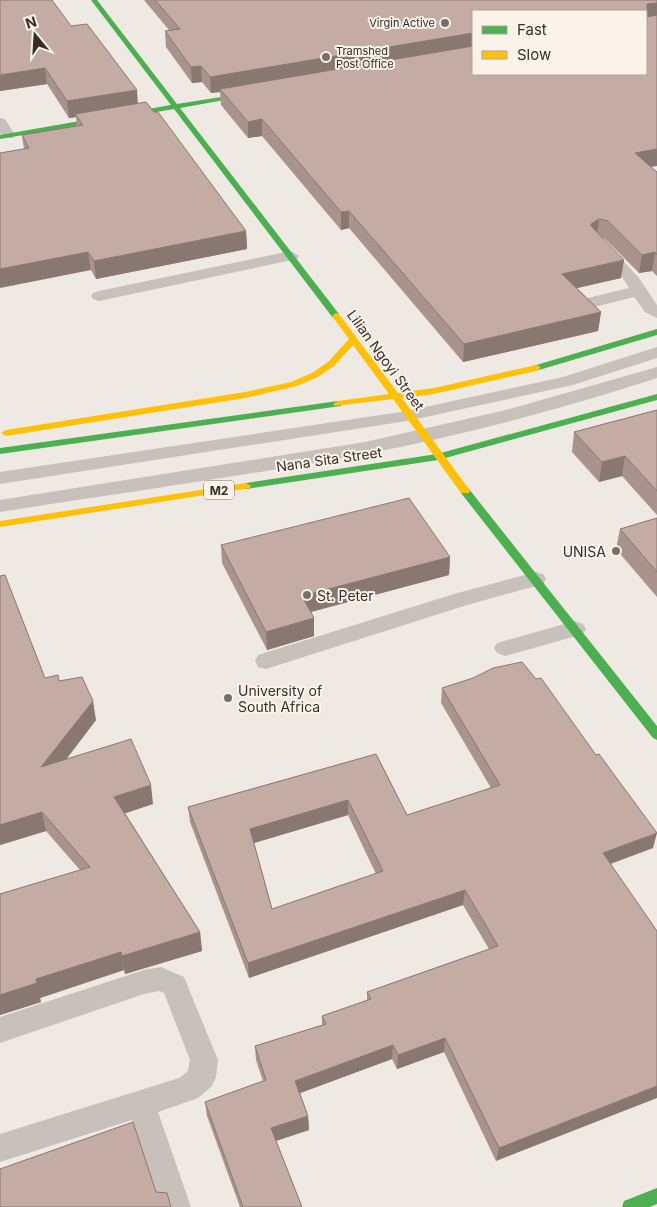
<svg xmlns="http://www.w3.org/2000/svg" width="657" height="1207" font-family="Inter,sans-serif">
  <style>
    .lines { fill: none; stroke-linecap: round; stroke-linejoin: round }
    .lane { fill: #c8c0bb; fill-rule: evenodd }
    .fast { fill: #4caf50; fill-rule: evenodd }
    .slow { fill: #ffc107; fill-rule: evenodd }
    .wall { fill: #a9938c; fill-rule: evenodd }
    .shaded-wall { fill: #897872 }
    .building { fill: #c4aba3; stroke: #897872; fill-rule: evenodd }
    .poi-dot { fill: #796f69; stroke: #fbf3ea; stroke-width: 2 }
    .labels { text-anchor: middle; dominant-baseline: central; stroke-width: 4; stroke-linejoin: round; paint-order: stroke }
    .far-poi-label { font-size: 11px; fill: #3a2d28; stroke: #fbf3ea; text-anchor: end }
    .shield { fill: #fbf3ea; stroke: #746862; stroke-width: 1 }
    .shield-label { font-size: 12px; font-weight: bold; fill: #3a2d28 }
    .street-label { font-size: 14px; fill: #3a2d28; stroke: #fbf3ea }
    .poi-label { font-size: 14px; fill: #3a2d28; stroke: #fbf3ea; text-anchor: start }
  </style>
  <rect width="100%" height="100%" fill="#efe9e3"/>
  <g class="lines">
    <!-- lane -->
    <g class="lane">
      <polygon points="0,118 5,119 15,135 13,138 3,138 0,133"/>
      <polygon points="602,242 608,244 639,278 657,305 657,318 645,312 634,297 594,307 588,306 586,302 588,298 629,288 619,272 594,247"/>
      <polygon points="291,251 299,256 297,259 99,301 93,299 91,296 93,293 99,291"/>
      <polygon points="657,347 657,358 573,385 407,421 0,484 0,472 407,411 563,377"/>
      <path d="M657 367V378C562 409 464 435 365 454 244 476 122 493 0 512V500L365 442 506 410Z"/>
      <polygon points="536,572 543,574 546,579 543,584 467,605 266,669 258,667 255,661 258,655 454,594"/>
      <polygon points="575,621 583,624 586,629 583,634 505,656 497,653 494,648 497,643"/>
      <polygon points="161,967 184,977 218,1060 216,1077 212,1086 198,1098 158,1112 191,1207 161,1207 132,1120 0,1162 0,1134 179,1078 188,1071 190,1060 164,993 159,991 144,994 0,1043 0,1017 144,970"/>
    </g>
    <!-- fast -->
    <g class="fast">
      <polygon points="91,0 97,0 177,104 259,91 259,93 257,94 180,108 339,314 339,318 333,318 174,109 0,139 0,135 171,105"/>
      <polygon points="657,329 657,335 539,370 533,370 531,368 533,366"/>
      <polygon points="657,394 657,400 438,460 246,489 241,486 246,483 437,454"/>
      <polygon points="338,401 343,404 341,406 0,454 0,448"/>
      <polygon points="465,488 469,489 657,726 657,740 653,738 461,493 460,491 461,489"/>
      <polygon points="657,1188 657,1204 650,1207 622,1207 624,1201"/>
    </g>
    <!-- slow -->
    <g class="slow">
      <polygon points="336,313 339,314 398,393 434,388 536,365 539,366 541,368 536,371 434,394 402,398 469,489 470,491 469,493 461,493 393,399 335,406 333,404 338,401 389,394 353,345 334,366 318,377 297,386 245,398 6,436 1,433 6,430 245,392 291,382 312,373 328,362 349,339 332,316"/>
      <polygon points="246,483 251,486 250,488 0,527 0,521"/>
    </g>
  </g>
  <!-- wall -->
  <g class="wall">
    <polygon points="144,0 657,0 651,167 657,172 657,276 652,271 639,273 605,239 602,238 621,278 577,288 601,312 598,331 463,362 349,228 341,230 262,136 248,138 221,105 220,92 211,93 202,82 192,83 166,47 165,31 169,30"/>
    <polygon points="71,26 138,103 246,231 247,249 96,279 24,149 22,135 77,126 76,117 69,118 47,84 0,91"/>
    <polygon points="657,410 657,515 622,476 599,482 572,452 574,432"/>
    <polygon points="657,518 657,597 616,549 620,529"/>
    <polygon points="221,545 450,557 449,575 311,612 314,618 314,636 267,650 222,563"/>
    <polygon points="0,576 45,678 59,681 96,720 66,760 153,804 125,813 200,932 202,951 125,974 124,970 40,998 41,1002 0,1015 0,894 80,870 46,831 0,845"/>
    <path d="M442 688 653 848 611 864 496 1161 444 1052 397 1069 392 1059 300 1093 308 1116 309 1130 276 1141 302 1207H240L207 1116 205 1102 263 1081 256 1060 255 1046 322 1025V1016L367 1000V992L489 949 463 905 249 978 190 822 188 807 376 754 407 815 491 788 441 703ZM348 815 376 874 272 909 254 843Z"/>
  </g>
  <!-- shaded-wall -->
  <g class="shaded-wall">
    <polygon points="657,3 657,18 646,20 647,4"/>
    <polygon points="473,33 473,49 220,89 220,92 211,93 210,77"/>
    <polygon points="201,66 202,82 192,83 191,67"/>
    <polygon points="45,68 47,84 0,91 0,75"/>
    <polygon points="137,90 138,106 75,114 76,117 69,118 67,101"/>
    <polygon points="262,119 262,136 248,138 248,122"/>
    <polygon points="657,149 657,166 632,170 635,153"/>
    <polygon points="349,211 349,228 341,230 341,212"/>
    <polygon points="599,219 597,236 589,241 591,224"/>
    <polygon points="246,231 247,249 96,279 94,261"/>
    <polygon points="88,252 91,270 0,288 0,269"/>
    <polygon points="655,252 652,271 639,273 642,255"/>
    <polygon points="624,260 621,278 560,292 562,274"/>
    <polygon points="601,312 598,331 463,362 464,344"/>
    <polygon points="625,456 622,476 599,482 602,462"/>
    <polygon points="450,557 449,575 303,614 302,596"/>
    <polygon points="314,618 314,636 267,650 266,632"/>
    <polygon points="93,701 96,720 45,786 41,767"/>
    <polygon points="151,785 153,804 117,816 114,797"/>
    <polygon points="348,800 348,815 251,844 250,829"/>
    <polygon points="42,812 46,831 0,845 0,825"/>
    <polygon points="657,833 653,848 600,867 603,853"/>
    <polygon points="465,890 463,905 249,978 248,963"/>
    <polygon points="200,932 202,951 125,974 122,956"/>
    <polygon points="121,952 124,970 40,998 41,1002 0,1015 0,995 36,979"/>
    <polygon points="445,1038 444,1052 397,1069 398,1055"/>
    <polygon points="393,1045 392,1059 295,1095 295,1081"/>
    <polygon points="657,1086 657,1098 496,1161 499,1148"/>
    <polygon points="308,1116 309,1130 272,1142 271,1128"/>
  </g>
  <!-- building -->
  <g class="building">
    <polygon points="0,0 52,0 71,26 87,24 137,90 67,101 45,68 0,75"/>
    <polygon points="155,0 657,0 657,3 647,4 647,17 657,15 657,149 635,153 657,172 657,255 655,252 642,255 608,221 599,219 591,224 591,226 624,260 562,274 601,312 464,344 349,211 341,212 262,119 248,122 220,89 473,46 473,74 646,74 646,11 473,11 473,33 210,77 201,66 191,67 165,31 180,29"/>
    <polygon points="146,102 154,112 158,112 246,231 94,261 88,252 0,269 0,153 29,148 22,135 83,125 75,114"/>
    <polygon points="657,410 657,491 625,456 602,462 574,432"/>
    <polygon points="409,498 450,557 302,596 314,618 266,632 221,545"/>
    <polygon points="657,518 657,572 620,529"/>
    <polygon points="5,575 45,678 58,675 59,681 82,677 93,701 41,767 131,739 151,785 114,797 200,932 122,956 121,952 36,979 37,983 0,995 0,894 90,867 42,812 0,825 0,576"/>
    <path d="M522 662 536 679 541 678 596 755 599 754 657 833 603 853 657 931V1086L499 1148 445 1038 398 1055 393 1045 295 1081 308 1116 271 1128 302 1207H243L205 1102 266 1080 255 1046 326 1024 322 1016 371 999 367 992 498 946 465 890 248 963 188 807 376 754 407 815 500 785 442 688 473 678 493 668ZM348 800 383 871 272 909 250 829Z"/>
    <polygon points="133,1122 156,1192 167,1193 171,1207 0,1207 0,1169"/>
  </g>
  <!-- markers -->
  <g class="poi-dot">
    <circle cx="445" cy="23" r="5"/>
    <circle cx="326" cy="57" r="5"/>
    <circle cx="616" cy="551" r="5"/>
    <circle cx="307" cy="595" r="5"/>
    <circle cx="228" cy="698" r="5"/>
  </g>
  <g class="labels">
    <!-- far-poi labels -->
    <g class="far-poi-label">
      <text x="435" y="23">Virgin Active</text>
      <text x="336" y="51" text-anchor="start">Tramshed<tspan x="336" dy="13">Post Office</tspan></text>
    </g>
    <!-- shield labels -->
    <rect class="shield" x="204" y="480.5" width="30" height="19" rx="4"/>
    <g class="shield-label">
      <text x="219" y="490">M2</text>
    </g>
    <!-- street labels -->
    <g class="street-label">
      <text transform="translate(386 360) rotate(54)">Lilian Ngoyi Street</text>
      <text transform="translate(329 459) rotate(-8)">Nana Sita Street</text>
    </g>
    <!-- poi labels -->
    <g class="poi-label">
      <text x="606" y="551" text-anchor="end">UNISA</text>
      <text x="317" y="595">St. Peter</text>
      <text x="238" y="690">University of<tspan x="238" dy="16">South Africa</tspan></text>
    </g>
  </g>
  <!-- legend -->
  <rect x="472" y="10" width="175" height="65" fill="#fbf3ea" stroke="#aea49c"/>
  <rect x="482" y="26" width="25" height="8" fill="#4caf50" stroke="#aea49c"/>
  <text x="517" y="35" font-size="15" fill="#3a2d28">Fast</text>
  <rect x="482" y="51" width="25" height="8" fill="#ffc107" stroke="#aea49c"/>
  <text x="517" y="60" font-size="15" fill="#3a2d28">Slow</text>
  <!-- north arrow -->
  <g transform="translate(35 35) rotate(342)" stroke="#fbf3ea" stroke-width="4" paint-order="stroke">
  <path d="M0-4L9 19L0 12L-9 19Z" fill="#3a2d28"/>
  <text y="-8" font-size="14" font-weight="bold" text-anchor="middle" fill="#3a2d28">N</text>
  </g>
</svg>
